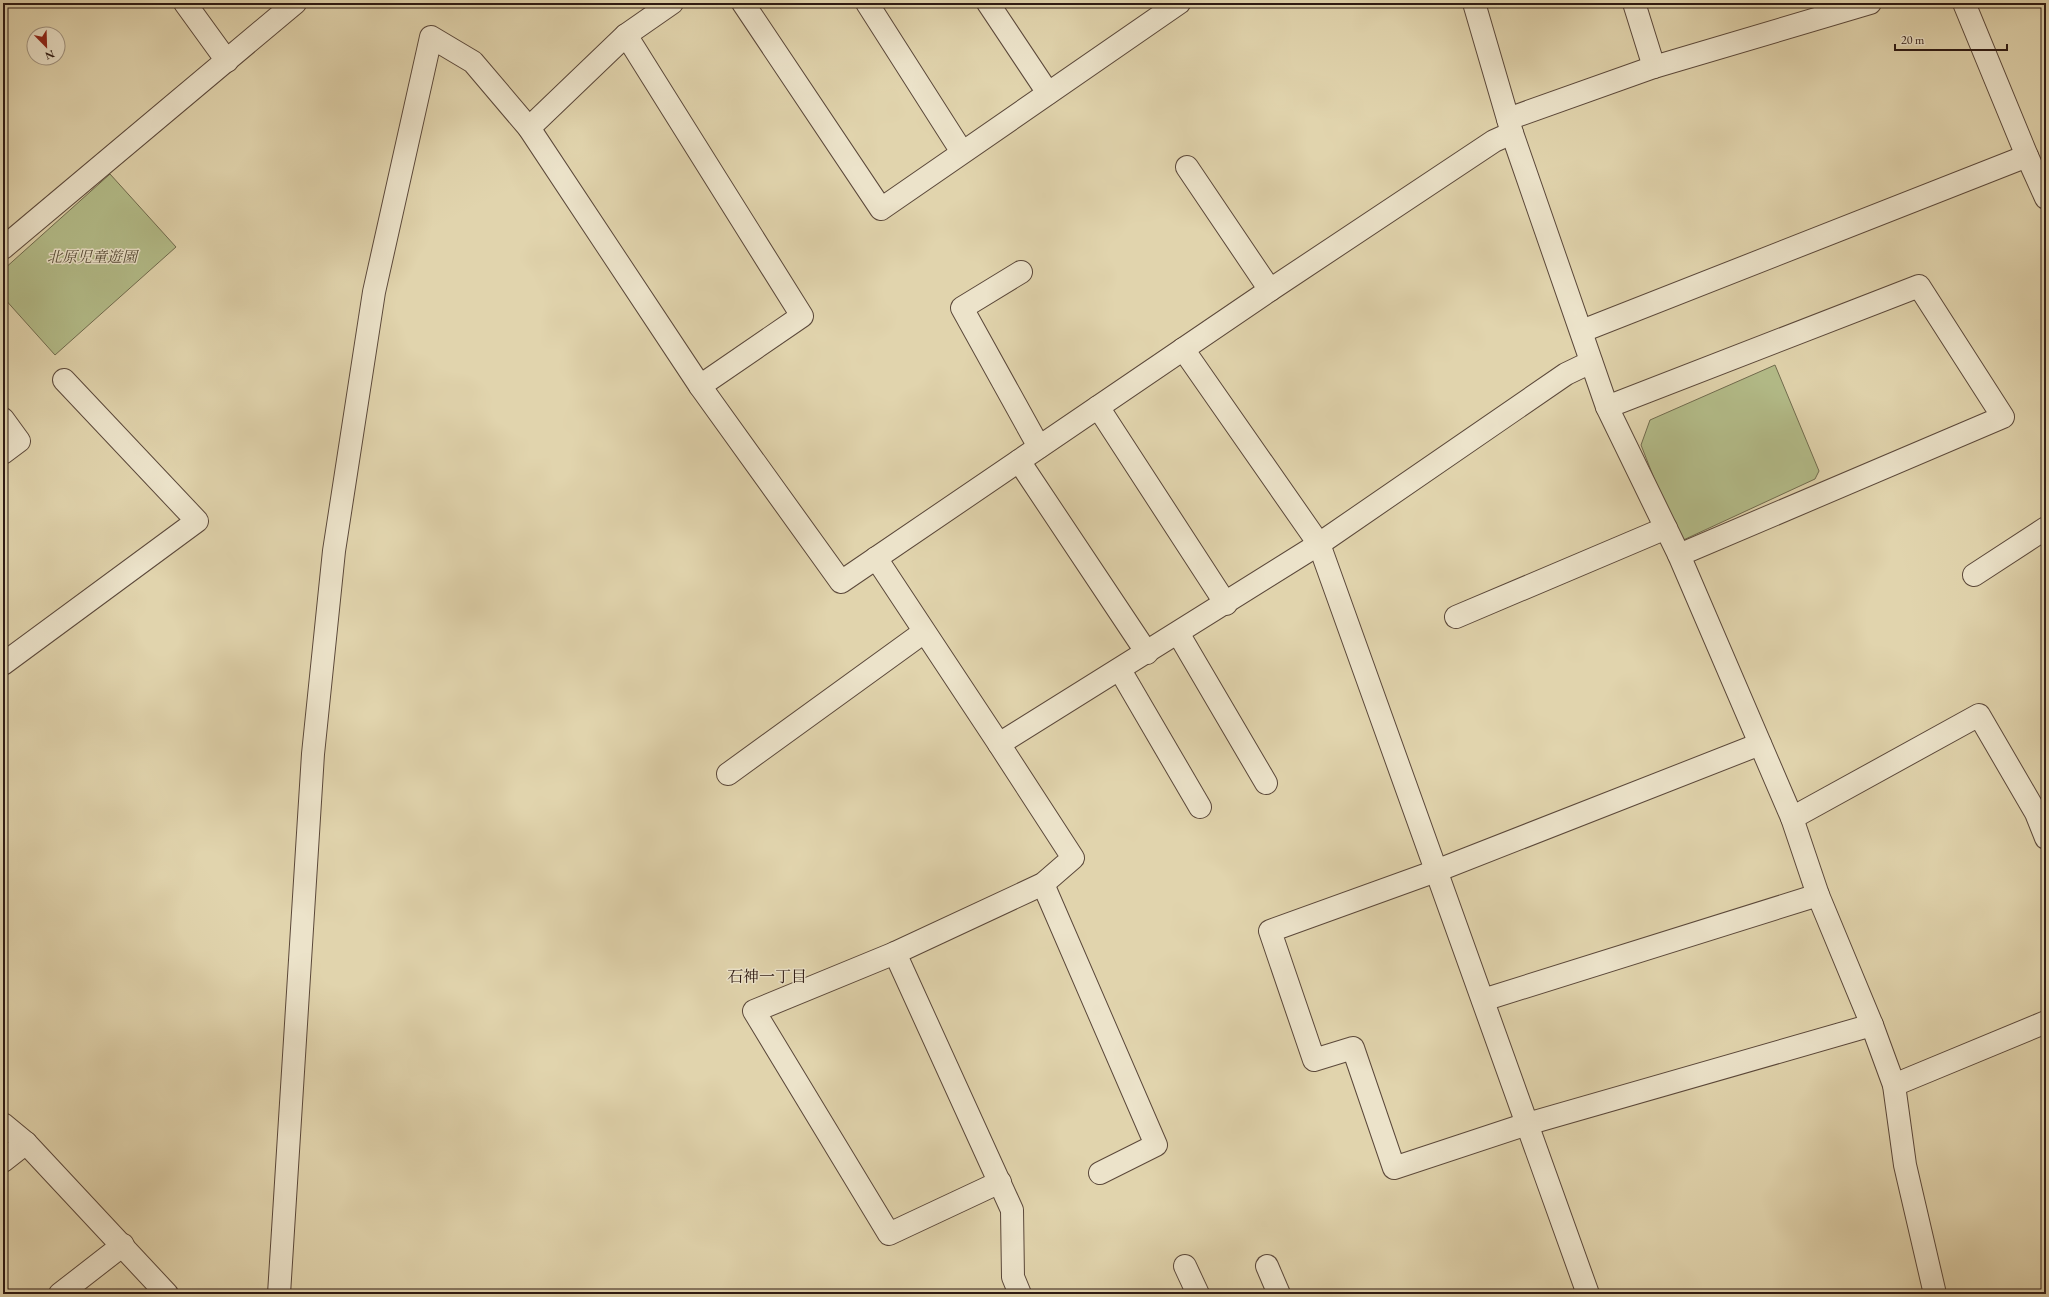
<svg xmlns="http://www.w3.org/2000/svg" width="2049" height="1297" font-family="'EB Garamond','Noto Serif JP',serif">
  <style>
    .green { fill: #b3bc89; stroke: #706b4e }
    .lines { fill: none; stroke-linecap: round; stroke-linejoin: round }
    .minor-casing { stroke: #5b483a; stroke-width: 24 }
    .minor { stroke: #ece3ca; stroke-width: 22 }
    .labels { text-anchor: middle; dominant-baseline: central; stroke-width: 3; stroke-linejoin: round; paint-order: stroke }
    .park-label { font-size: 15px; font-style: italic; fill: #564b36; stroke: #ece3ca }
    .neighbourhood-label { font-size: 16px; fill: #2e1a13; stroke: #ece3ca }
  </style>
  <rect width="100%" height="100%" fill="#e1d4ad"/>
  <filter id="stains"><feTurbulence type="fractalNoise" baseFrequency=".005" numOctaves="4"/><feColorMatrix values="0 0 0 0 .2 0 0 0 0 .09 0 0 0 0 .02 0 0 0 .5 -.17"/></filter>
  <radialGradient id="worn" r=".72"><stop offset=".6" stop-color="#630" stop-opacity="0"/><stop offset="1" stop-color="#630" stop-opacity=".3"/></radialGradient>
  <!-- green -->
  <g class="green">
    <polygon points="110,174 176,247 55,355 3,297 3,270"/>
    <polygon points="1775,365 1819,471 1815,479 1679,542 1641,445 1650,420"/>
  </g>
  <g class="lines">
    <!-- minor casing -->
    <g class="minor-casing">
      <g id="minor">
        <polyline points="185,3 227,61"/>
        <polyline points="743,3 881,209 1179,3"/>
        <polyline points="867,3 962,152"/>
        <polyline points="988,3 1048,93"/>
        <polyline points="1474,3 1512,133 1607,407 1679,555 1792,818 1818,895 1872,1025 1894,1085 1905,1165 1935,1294"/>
        <polyline points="1634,3 1654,67"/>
        <polyline points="1964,3 2027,156 2046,198"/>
        <polyline points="626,35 802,316 700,386"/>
        <polyline points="1508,119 1654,67 1870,3"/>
        <polyline points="529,128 626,35 672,3"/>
        <polyline points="1187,167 1270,290"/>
        <polyline points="3,248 295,3"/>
        <polyline points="1021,272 962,308 1039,447"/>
        <polyline points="1582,331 2027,156"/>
        <polyline points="1183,349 1319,544 1588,1294"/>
        <polyline points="1098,407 1226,604"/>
        <polyline points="1607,407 1919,286 2003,417 1679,555"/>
        <polyline points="3,419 19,441 3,453"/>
        <polyline points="1019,461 1147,653"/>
        <polyline points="876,558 999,744 1073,858 1043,884 895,953 754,1011 889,1234 1000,1182"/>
        <polyline points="1974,575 2046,528"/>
        <polyline points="1456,617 1666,528"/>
        <polyline points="1178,633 1266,783"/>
        <polyline points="3,664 197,521 64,380"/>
        <polyline points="1120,670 1200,807"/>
        <polyline points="999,744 1319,544 1566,374 1591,362"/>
        <polyline points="1760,744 1436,871 1270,931 1314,1060 1353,1048 1394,1168 1527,1124 1872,1025"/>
        <polyline points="728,774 924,632"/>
        <polyline points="1792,818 1979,715 2036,813 2046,838"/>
        <polyline points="1043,884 1156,1145 1100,1173"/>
        <polyline points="895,953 1012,1210 1013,1277 1020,1294"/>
        <polyline points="1483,1000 1818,895"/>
        <polyline points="1894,1085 2046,1022"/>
        <polyline points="3,1124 26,1143 167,1294"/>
        <polyline points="3,1161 26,1143"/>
        <polyline points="1185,1266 1198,1294"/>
        <polyline points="1267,1266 1279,1294"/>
        <polyline points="60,1294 123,1245"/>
        <polyline points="279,1294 313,754 334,551 374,292 431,37 473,62 529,128 700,386 841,582 1270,290 1494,141 1512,133"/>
      </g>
    </g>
    <!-- minor -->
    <use href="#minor" class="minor"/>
  </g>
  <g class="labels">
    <!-- park labels -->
    <g class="park-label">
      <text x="92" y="256">北原児童遊園</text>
    </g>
    <!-- neighbourhood labels -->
    <g class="neighbourhood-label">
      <text x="767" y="976">石神一丁目</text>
    </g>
  </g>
  <!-- margin -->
  <rect width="2049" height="1297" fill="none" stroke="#e1d4ad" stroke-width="16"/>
  <rect x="4" y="4" width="2041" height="1289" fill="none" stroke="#2e1a13" stroke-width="2"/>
  <rect x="8" y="8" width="2033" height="1281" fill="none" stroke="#2e1a13"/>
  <!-- north arrow -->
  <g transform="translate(46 46) rotate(157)"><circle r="19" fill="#ece3ca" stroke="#a09381"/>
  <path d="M0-3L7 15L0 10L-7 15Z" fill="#8f2418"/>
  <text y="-6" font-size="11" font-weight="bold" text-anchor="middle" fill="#2e1a13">N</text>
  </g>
  <!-- scale -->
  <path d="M1895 44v6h112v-6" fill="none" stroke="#2e1a13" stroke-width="2"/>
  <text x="1901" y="44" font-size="12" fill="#2e1a13" stroke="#ece3ca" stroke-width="3" paint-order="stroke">20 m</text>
  <rect width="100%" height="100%" filter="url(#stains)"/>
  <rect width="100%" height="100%" fill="url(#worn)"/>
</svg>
